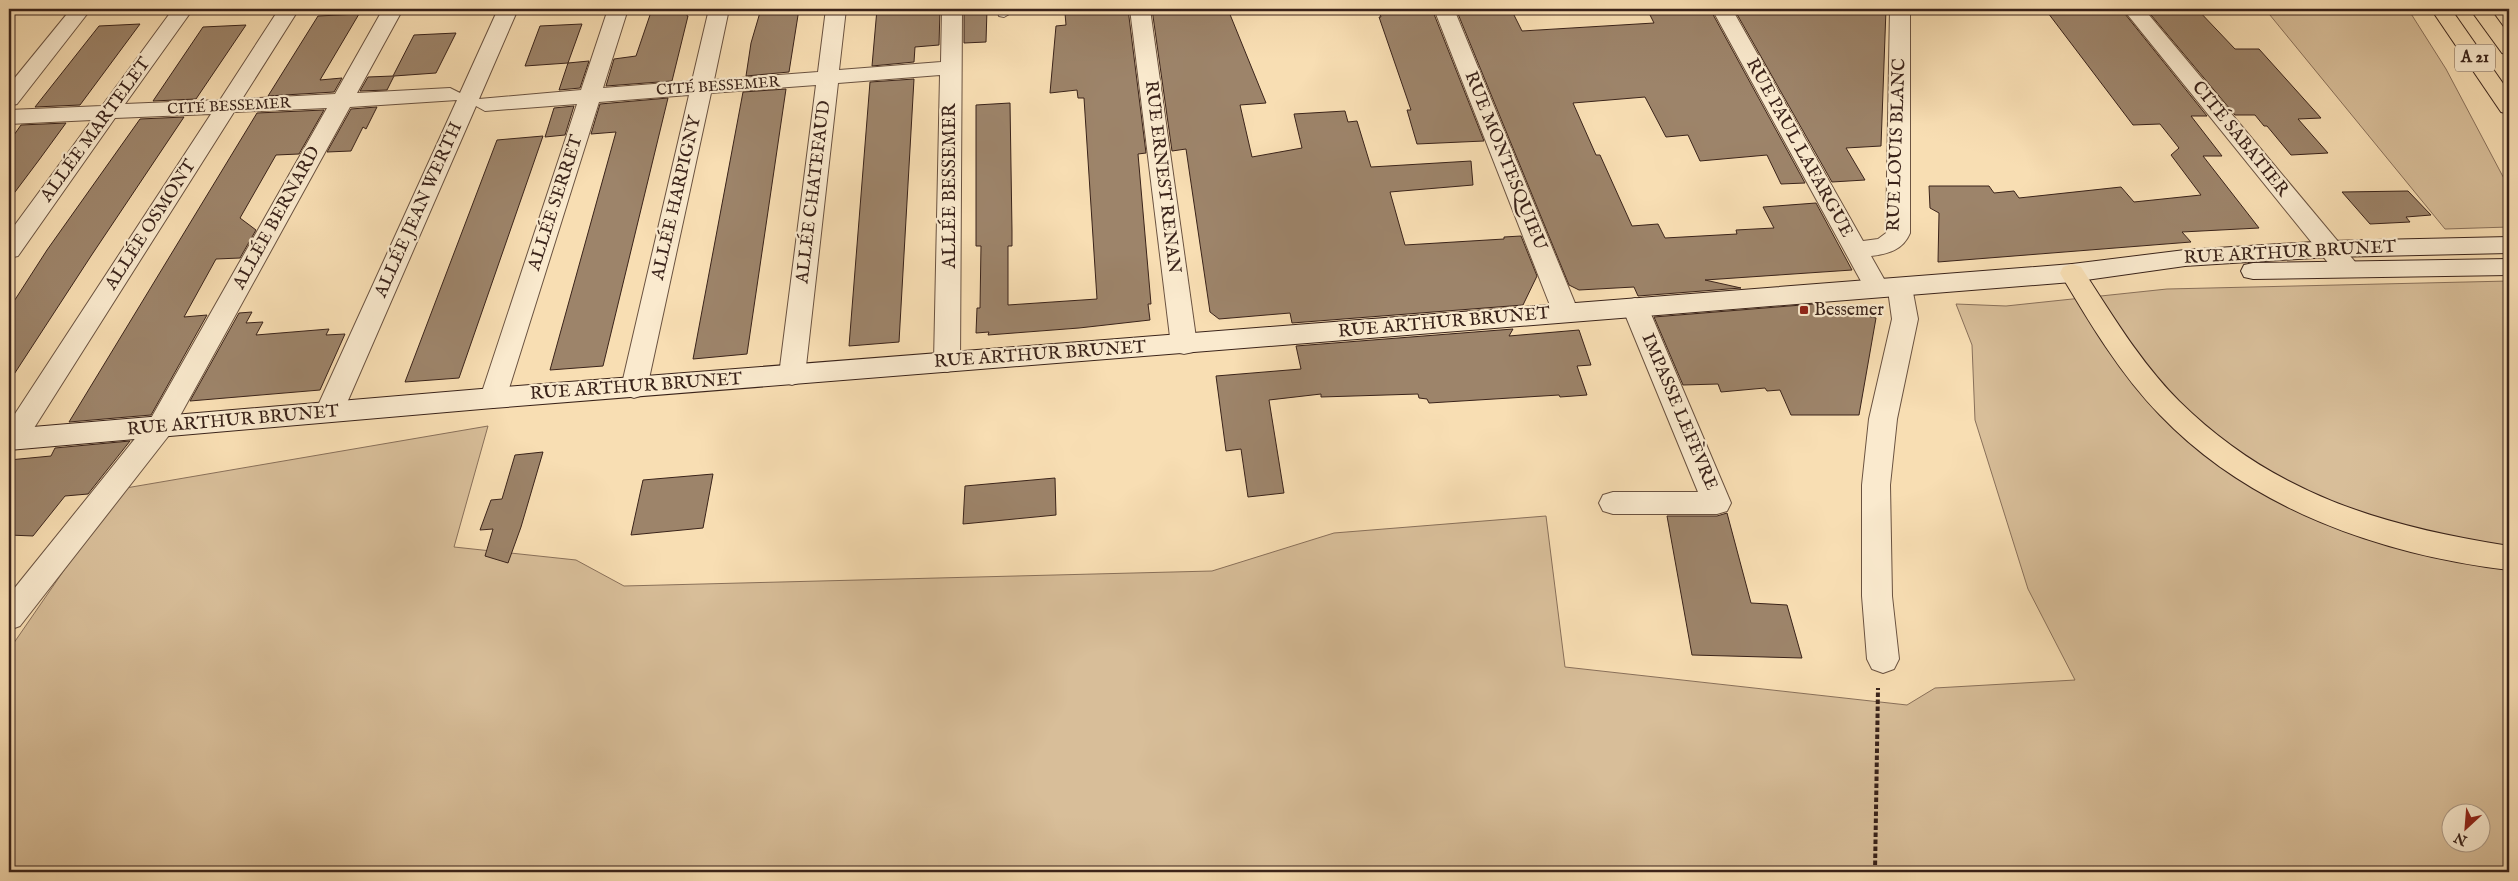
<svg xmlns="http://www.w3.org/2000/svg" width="2518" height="881" font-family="'IM FELL English',serif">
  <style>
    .green { fill: #d8be99; stroke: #89705a; fill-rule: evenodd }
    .building { fill: #9d846a; stroke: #3a231a }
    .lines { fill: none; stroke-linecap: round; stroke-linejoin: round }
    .lane-casing { stroke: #6a5240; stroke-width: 2 }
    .street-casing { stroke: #6a5240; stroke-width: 2 }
    .secondary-casing { stroke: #3a231a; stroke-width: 2 }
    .highway-casing { stroke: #3a231a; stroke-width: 2 }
    .path { stroke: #3a231a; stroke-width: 4; stroke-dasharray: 4.5 2.5; stroke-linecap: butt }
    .lane { fill: #faeace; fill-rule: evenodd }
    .street { fill: #faeace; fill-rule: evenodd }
    .secondary { fill: #faeace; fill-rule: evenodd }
    .highway { fill: #f8deb3; fill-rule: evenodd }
    .poi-dot { fill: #8f2418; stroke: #faeace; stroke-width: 2 }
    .labels { text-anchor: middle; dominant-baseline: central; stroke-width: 4.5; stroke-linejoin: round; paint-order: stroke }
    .far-street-label { font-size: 15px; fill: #3a231a; stroke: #faeace }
    .shield { fill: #faeace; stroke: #745f50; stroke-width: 1 }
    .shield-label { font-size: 16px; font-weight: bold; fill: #3a231a }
    .street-label { font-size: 18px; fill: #3a231a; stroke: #faeace }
    .poi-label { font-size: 18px; fill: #3a231a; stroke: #faeace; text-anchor: start }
  </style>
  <rect width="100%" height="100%" fill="#f8deb3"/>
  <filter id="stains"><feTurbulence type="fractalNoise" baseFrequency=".004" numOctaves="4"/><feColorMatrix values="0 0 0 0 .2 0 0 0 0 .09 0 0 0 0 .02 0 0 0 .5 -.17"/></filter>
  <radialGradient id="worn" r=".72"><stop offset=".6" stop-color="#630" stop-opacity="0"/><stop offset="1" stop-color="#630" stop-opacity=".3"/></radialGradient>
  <!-- green -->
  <g class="green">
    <polygon points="2265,9 2408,9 2446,69 2509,188 2509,227 2445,229"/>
    <path d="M2509 281V872H9V650L120 489 488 426 454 547 576 560 624 586 1212 571 1334 533 1546 516 1565 667 1907 705 1935 688 2075 680 2028 589 1975 420 1972 345 1956 304 2006 306 2167 289ZM2450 814H2480V844H2450Z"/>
  </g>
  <!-- building -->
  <g class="building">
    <polygon points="761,9 799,9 789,72 746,76 751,43"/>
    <polygon points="877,9 940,9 939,45 915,47 914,62 872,66"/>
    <polygon points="964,9 987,9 986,42 964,43"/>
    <polygon points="1089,9 1128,9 1146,153 1138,154 1151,304 1148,304 1150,320 1079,328 988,335 989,332 976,333 977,308 980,308 981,246 976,246 976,105 1010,103 1012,231 1012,246 1008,246 1008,305 1097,299 1084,98 1078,98 1077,90 1050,93 1056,26 1066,25 1065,13 1089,12"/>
    <polygon points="1152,9 1221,9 1222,13 1229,12 1266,103 1240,105 1252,157 1302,148 1294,114 1345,111 1348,122 1357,121 1371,167 1471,161 1473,185 1390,192 1405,245 1504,239 1504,237 1521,236 1537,276 1523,305 1292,323 1290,313 1219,319 1210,312 1186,149 1172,151"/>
    <polygon points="1383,9 1432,9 1484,141 1417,144 1407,110 1411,110 1379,17 1381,17 1379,11 1384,11"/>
    <polygon points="1456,9 1511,9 1522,31 1654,23 1648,11 1710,9 1805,183 1781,184 1767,155 1700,161 1688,135 1666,137 1645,97 1573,103 1596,155 1600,155 1632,226 1658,224 1665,238 1737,234 1736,230 1774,228 1763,207 1816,203 1852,270 1705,280 1741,288 1638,296 1634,287 1579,290 1569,285"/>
    <polygon points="1734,9 1886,9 1881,146 1846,148 1865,180 1832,182"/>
    <polygon points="2045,9 2121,9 2207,116 2191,116 2222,156 2203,156 2259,228 2182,232 2191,242 1938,262 1939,213 1930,208 1929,186 1989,186 1994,193 2014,191 2019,198 2121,187 2134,202 2201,195 2171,155 2179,148 2160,124 2133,125"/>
    <polygon points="2146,9 2197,9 2235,49 2259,49 2321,118 2298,119 2328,153 2291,155 2267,126 2264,126 2255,115 2235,115"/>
    <polygon points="688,10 687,16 688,16 672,81 606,86 614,59 636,56 651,12"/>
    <polygon points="359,14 320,80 342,78 334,92 268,96 318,16"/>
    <polygon points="140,24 80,105 35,107 99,26"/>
    <polygon points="582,24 568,63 525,66 540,26"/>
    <polygon points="246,25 196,99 153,101 203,27"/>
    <polygon points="456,33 436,73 394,76 387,90 360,91 368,77 393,76 414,35"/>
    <polygon points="589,61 580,88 559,90 568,63"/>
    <polygon points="914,79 899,342 849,346 870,82"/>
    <polygon points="786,89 747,354 693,359 743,92"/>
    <polygon points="668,98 603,366 550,370 616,132 591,134 600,104"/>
    <polygon points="574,106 565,135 545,137 554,108"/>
    <polygon points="377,107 366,129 363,127 351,151 327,152 351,109"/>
    <polygon points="324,110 299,154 276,155 240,218 256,230 240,258 216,259 184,317 207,315 151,415 69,422 257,113"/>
    <polygon points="184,117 91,256 9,382 9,309 47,250 140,119"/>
    <polygon points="66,123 39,160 9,200 9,142 21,125"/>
    <polygon points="543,136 459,378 405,382 497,140"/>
    <polygon points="2408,191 2431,215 2406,217 2410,222 2370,224 2342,192"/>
    <polygon points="1814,304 1876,318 1859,415 1791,415 1780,390 1767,391 1765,388 1721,392 1718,384 1683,385 1654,317"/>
    <polygon points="252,312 246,323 263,322 256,335 329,329 326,335 345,334 320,390 190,401 239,313"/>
    <polygon points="1513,329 1509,336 1579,330 1591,365 1577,366 1587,395 1560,397 1559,395 1429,403 1427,399 1419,398 1418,394 1321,397 1321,394 1269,400 1284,493 1248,497 1241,449 1226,451 1216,376 1301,369 1296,346"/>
    <polygon points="130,441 88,494 65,496 33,536 9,535 9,460 51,456 55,448"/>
    <polygon points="543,452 521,527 508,563 485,556 493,529 480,530 491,500 502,499 515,455"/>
    <polygon points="713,474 703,528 631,535 643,480"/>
    <polygon points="1055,478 1056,515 963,524 965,486"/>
    <polygon points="1727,513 1751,603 1787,605 1802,658 1692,655 1667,516 1717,516"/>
  </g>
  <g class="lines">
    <!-- lane casing -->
    <g class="lane-casing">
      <polygon id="lane" points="997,9 1011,9 1011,13 1004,17 999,16"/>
    </g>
    <!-- street casing -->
    <g class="street-casing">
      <g id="street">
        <polygon points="71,9 91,9 17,104 9,106 9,85"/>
        <polygon points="173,9 193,9 125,104 220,100 279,9 299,9 242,99 335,94 383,9 403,9 357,93 450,88 460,93 498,9 518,9 479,99 581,90 608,9 628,9 603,88 692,81 709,9 729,9 714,80 818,72 826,9 846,9 839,70 941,62 942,9 962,9 960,362 956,369 947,372 938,369 934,362 940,75 838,83 805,375 801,382 792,385 783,382 779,375 816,85 711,93 647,388 643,395 634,398 625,395 621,388 689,95 599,102 506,398 502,405 493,408 484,405 480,398 577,104 485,111 476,106 343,412 339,419 329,422 319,419 315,412 457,100 350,107 170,434 20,626 9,630 9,595 150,420 327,108 234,112 22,447 9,449 9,423 211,114 115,118 18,256 9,258 9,233 92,120 9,124 9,110 102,106"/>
        <polygon points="1130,9 1150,9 1197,345 1193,352 1184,354 1175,352 1171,345"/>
        <polygon points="1434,9 1454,9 1579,313 1575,319 1566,322 1557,319 1553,313"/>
        <path d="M1712 9H1732L1863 241 1878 239 1886 233 1890 9H1910V233C1903 250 1888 254 1871 256L1888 286 1891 281 1900 278 1909 281 1912 287 1918 319 1897 419 1890 485 1892 596 1899 659 1894 669 1883 673 1872 669 1867 659 1862 596V485L1869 419 1892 319 1888 290 1886 294 1877 297 1868 294Z"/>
        <polygon points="2123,9 2144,9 2356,263 2359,269 2356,275 2347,277 2338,275"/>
        <polygon points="1635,298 1644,301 1648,307 1731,503 1727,511 1717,514 1613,514 1603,511 1599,503 1603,495 1613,492 1698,492 1622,307 1626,301"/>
      </g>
    </g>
    <!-- secondary casing -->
    <g class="secondary-casing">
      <g id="secondary">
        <polygon points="2509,237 2509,253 2330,257 2185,266 2072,282 493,408 9,450 9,429 493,388 2072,264 2185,250 2330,241"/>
        <polygon points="2509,259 2509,275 2253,279 2244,277 2241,271 2244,265 2253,263"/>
      </g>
    </g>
    <!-- highway casing -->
    <g class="highway-casing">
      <g id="highway">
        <polygon points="2431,9 2451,9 2509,92 2509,114 2501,112"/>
        <polygon points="2470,9 2490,9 2509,35 2509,55 2502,53"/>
        <path d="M2072 264 2081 267C2111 313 2140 362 2179 401 2273 494 2382 526 2509 546V570C2382 555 2250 509 2160 415 2120 374 2089 322 2060 273L2063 267Z"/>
      </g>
    </g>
    <!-- path -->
    <polyline class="path" points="1875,872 1878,688"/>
    <!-- lane -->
    <use href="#lane" class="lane"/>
    <!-- street -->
    <use href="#street" class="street"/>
    <!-- secondary -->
    <use href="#secondary" class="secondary"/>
    <!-- highway -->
    <use href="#highway" class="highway"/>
  </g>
  <!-- markers -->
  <rect class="poi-dot" x="1799" y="305" width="10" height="10" rx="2.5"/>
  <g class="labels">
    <!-- far-street labels -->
    <g class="far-street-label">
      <text transform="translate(718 86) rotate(-4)">CITÉ BESSEMER</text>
      <text transform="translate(229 106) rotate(-3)">CITÉ BESSEMER</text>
    </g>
    <!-- shield labels -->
    <rect class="shield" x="2455" y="44.5" width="40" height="27" rx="4"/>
    <g class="shield-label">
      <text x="2475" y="58">A 21</text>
    </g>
    <!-- street labels -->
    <g class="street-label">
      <text transform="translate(96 130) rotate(-54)">ALLÉE MARTELET</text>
      <text transform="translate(2240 139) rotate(51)">CITÉ SABATIER</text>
      <text transform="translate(1897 145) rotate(-88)">RUE LOUIS BLANC</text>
      <text transform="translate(1799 148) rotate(61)">RUE PAUL LAFARGUE</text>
      <text transform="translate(1505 161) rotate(68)">RUE MONTESQUIEU</text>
      <text transform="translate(1162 177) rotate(83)">RUE ERNEST RENAN</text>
      <text transform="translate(950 186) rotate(-90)">ALLÉE BESSEMER</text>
      <text transform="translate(814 192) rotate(-83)">ALLÉE CHATEFAUD</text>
      <text transform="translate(677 198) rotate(-77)">ALLÉE HARPIGNY</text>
      <text transform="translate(556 203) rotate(-72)">ALLÉE SERRET</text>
      <text transform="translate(419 210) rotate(-66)">ALLÉE JEAN WERTH</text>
      <text transform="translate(277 218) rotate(-61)">ALLÉE BERNARD</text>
      <text transform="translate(151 225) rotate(-57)">ALLÉE OSMONT</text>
      <text transform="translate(2290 253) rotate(-3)">RUE ARTHUR BRUNET</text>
      <text transform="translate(1444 323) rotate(-5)">RUE ARTHUR BRUNET</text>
      <text transform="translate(1040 355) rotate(-4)">RUE ARTHUR BRUNET</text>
      <text transform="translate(636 387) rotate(-4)">RUE ARTHUR BRUNET</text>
      <text transform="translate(1679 412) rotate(67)">IMPASSE LEFÈVRE</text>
      <text transform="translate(233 421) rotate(-5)">RUE ARTHUR BRUNET</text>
    </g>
    <!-- poi labels -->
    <g class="poi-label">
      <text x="1814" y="310">Bessemer</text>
    </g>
  </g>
  <!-- margin -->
  <rect width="2518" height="881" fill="none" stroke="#f8deb3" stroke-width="30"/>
  <rect x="10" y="10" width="2498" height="861" fill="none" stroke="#3a231a" stroke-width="2.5"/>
  <rect x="15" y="15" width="2488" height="851" fill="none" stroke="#3a231a"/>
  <!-- north arrow -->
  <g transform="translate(2466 828) rotate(206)"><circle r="24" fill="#faeace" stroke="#ad9a86"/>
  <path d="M0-4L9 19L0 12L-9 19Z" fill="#8f2418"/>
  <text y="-8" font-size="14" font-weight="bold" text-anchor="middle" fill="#3a231a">N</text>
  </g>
  <rect width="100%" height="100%" filter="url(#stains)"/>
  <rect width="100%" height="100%" fill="url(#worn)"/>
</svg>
